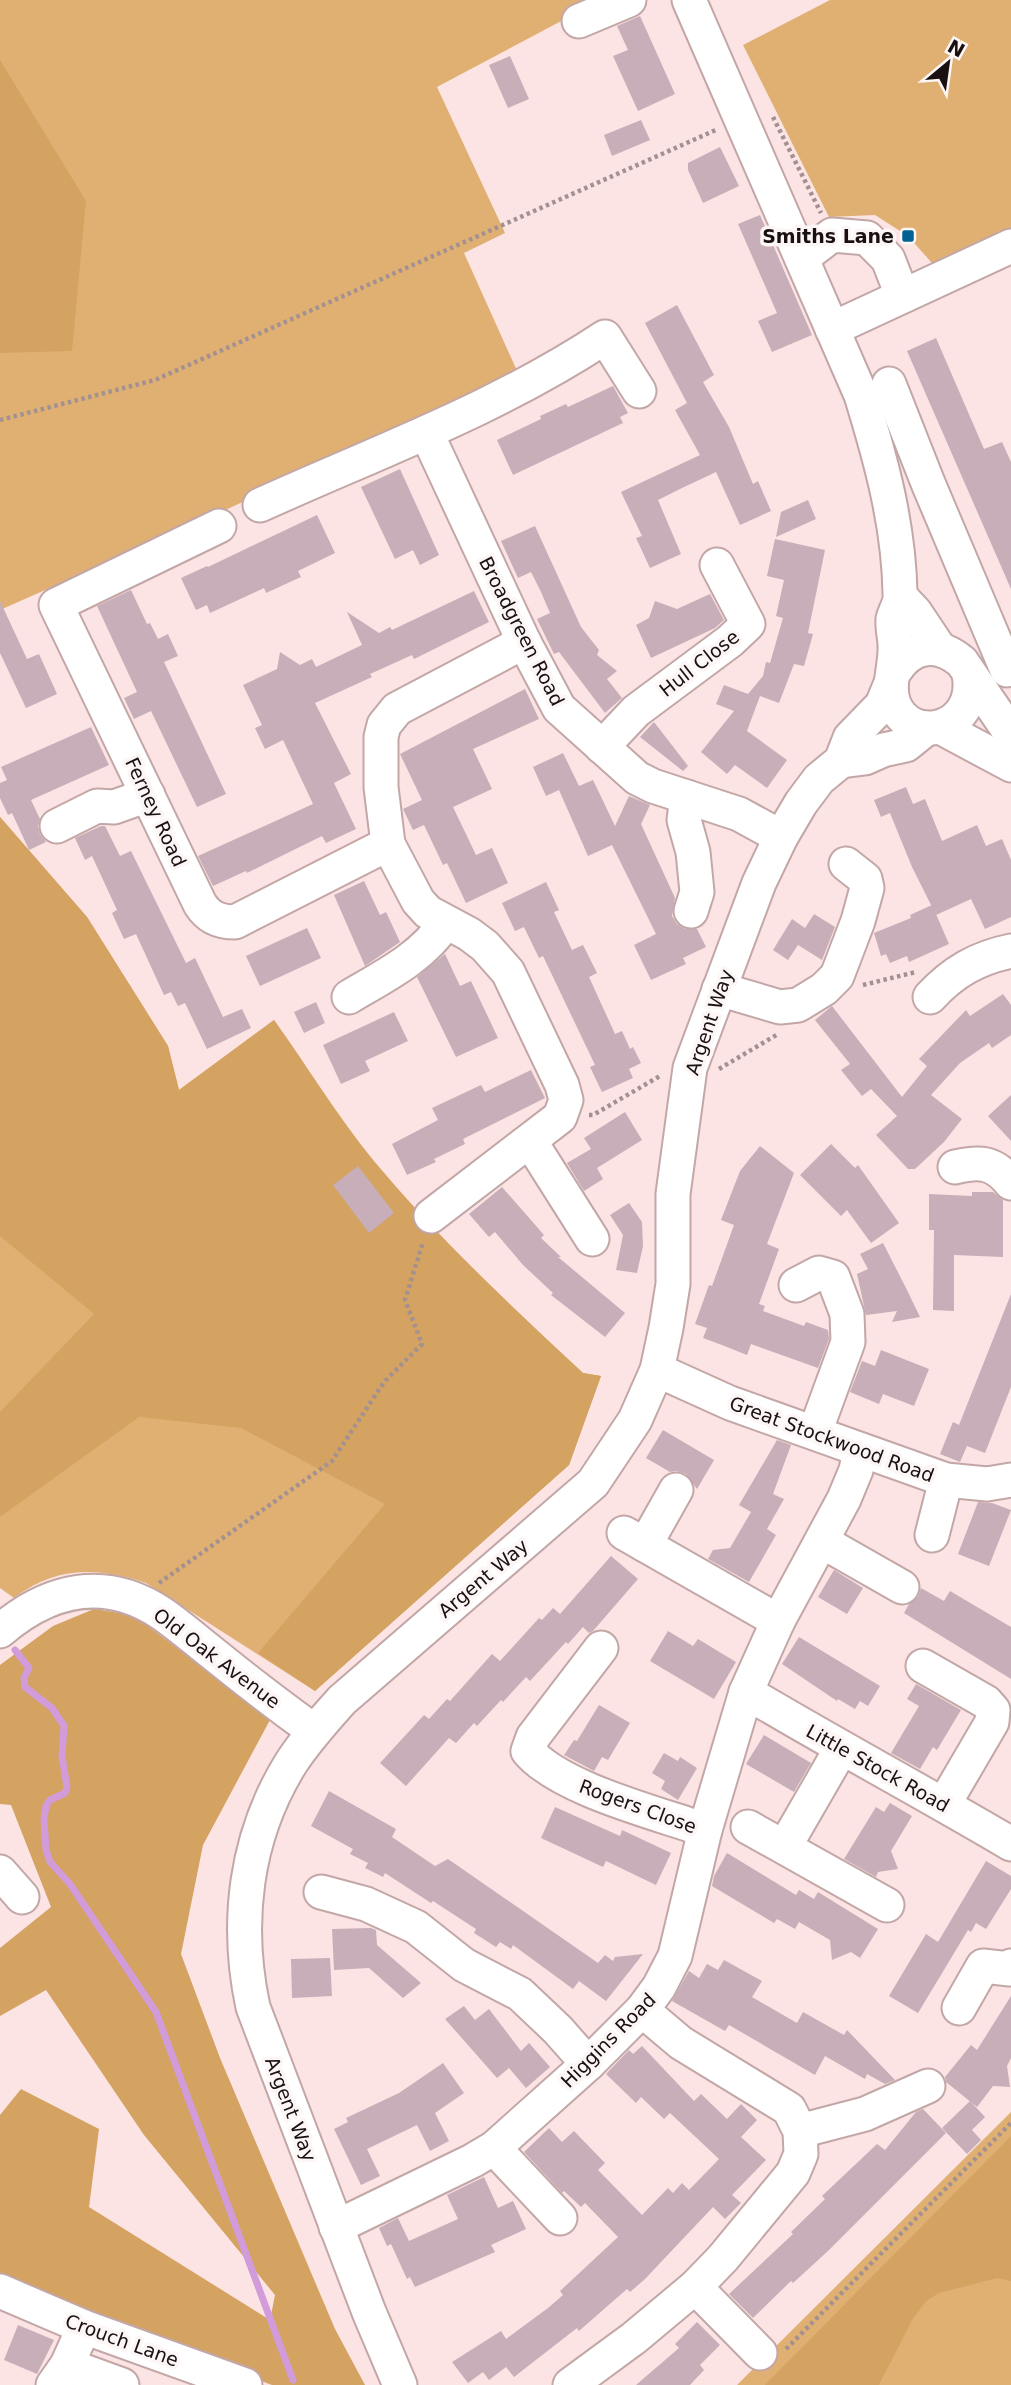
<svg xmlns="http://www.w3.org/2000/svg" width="1011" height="2385" font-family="'DejaVu Sans',sans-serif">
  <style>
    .green { fill: #e0b073 }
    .forest { fill: #d4a261 }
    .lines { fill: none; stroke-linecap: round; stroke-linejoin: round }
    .stream { stroke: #d19cd9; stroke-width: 7 }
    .building { fill: #c7aeb9 }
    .minor-casing { stroke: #c3a7a7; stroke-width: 37 }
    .path { stroke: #a39191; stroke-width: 4.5; stroke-dasharray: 3.5 3.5; stroke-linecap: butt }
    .minor { stroke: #fff; stroke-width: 33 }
    .poi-dot { fill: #006292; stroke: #fcf6f6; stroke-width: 2.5 }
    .labels { text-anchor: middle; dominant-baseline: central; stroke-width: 7; stroke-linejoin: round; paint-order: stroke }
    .poi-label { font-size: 19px; font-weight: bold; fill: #1a1010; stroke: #fcf6f6; text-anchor: end }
    .street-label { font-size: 19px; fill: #1a1010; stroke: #fcf6f6 }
  </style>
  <rect width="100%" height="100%" fill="#fce4e4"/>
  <!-- green -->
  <g class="green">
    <polygon points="0,0 601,0 437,87 505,233 464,253 518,373 219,513 0,610"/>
    <polygon points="830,0 1011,0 1011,234 939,271 908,236 875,215 829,217 743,45"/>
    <path d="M0 817 87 917 168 1046 179 1090 274 1020C307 1066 337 1116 373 1160 437 1237 510 1305 583 1373L601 1376 569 1465 315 1691 146 1583C97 1567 57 1566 14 1598L0 1588Z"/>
    <polygon points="1011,2112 1011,2385 737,2385"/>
  </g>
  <!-- forest -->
  <g class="forest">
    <polygon points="0,60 86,201 72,351 0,353"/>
    <path d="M0 817 87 917 168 1046 179 1090 274 1020C307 1066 337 1116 373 1160 437 1237 510 1305 583 1373L601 1376 569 1465 315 1691 258 1653 385 1504 241 1428 139 1417 0 1517V1412L94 1314 0 1236Z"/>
    <polygon points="94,1609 133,1615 271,1718 203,1845 181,1954 220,2058 335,2329 365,2385 272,2385 0,2282 0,2115 21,2089 99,2129 89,2207 270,2320 275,2295 144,2135 46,1990 0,2016 0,1948 51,1907 11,1805 0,1804 0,1665 53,1626"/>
    <polygon points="1011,2136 1011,2281 997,2278 939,2293 926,2301 912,2320 879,2385 765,2385"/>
  </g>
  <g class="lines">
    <!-- stream -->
    <polyline class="stream" points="15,1650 29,1668 24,1678 25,1687 52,1708 64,1726 62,1756 67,1787 65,1793 50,1800 46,1806 44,1819 46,1850 50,1862 70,1884 156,2012 293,2380"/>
  </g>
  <!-- building -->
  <g class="building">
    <polygon points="640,16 675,94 638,111 613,56 628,50 617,26"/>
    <polygon points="510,56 529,99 508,108 489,65"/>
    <polygon points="641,120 650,140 612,156 604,135"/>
    <polygon points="720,147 739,186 703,203 688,170 688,163"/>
    <polygon points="760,215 812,335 772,352 758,321 777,313 738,224"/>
    <polygon points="677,305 714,375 703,382 729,427 753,484 758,481 771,511 740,525 716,472 682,488 658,500 681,554 650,568 636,538 642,536 621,492 700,455 675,410 687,403 645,323"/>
    <polygon points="936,338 984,449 1002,442 1011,462 1011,589 907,351"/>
    <polygon points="613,386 628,413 620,417 623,423 513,475 497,440 541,419 540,416 566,404 568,407"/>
    <polygon points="400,469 439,555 420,565 413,550 395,559 361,487"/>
    <polygon points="808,500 816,519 776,537 781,512"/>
    <polygon points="317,515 335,553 298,571 301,577 266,593 264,588 210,613 207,605 196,610 181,578 207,566 208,567"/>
    <polygon points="535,526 581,627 599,650 597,655 617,671 607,679 622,698 605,713 559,652 554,654 537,619 550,613 541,592 531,572 518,578 501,541"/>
    <polygon points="775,539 825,550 808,633 813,634 804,666 794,664 779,703 760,696 747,731 787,760 767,788 735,765 727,774 701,752 734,711 716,704 724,685 748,694 763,676 766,662 770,663 783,618 776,616 784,580 767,576"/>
    <polygon points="131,590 147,624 150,623 158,639 168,634 178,656 164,662 226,794 197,807 151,711 134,719 124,698 137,692 97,606"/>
    <polygon points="474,591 489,622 414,659 412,655 370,674 372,677 315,703 351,774 334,783 356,829 326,843 322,836 247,873 246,871 213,886 198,856 313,804 283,740 265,749 255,728 262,725 243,685 277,669 280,652 300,665 312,659 316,667 362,645 347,612 379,633 390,627 392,630"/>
    <polygon points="710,594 724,620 715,628 651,658 636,625 649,618 655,601 677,609"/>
    <polygon points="0,601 27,659 39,654 57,694 26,708 0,653"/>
    <polygon points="525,689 539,719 473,749 492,789 453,807 476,855 492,848 508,883 466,903 447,863 443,865 424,825 413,830 403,809 422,800 400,754"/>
    <polygon points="654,722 688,766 683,771 640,737"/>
    <polygon points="91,727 109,765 31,800 40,819 38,826 40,834 46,842 29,850 12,813 8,815 0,798 0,783 7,780 1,767"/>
    <polygon points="563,753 579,786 593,780 615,826 629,796 650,805 641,824 675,898 672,916 677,924 685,929 697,929 706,947 683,958 686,964 651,980 634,945 656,934 612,845 588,856 559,790 546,796 533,767"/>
    <polygon points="906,787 913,804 925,799 942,841 977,825 986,846 1002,839 1011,860 1011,917 985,929 971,899 936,915 912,867 890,813 881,817 874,800"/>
    <polygon points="101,826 105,826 120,856 131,851 186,963 195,958 223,1017 242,1009 251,1028 207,1049 185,1003 178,1006 171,992 164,995 136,934 124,939 112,913 117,910 92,856 85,860 75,838"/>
    <polygon points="364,881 380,915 386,912 400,942 365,966 334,895"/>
    <polygon points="546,882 559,910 554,912 572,950 583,945 597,973 589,977 615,1034 622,1031 630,1049 633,1047 641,1063 629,1069 633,1078 602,1092 590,1067 595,1065 543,956 539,958 524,927 515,931 502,903"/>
    <polygon points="932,905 949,944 909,962 907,956 890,963 886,954 881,956 874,933 911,918 910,915"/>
    <polygon points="814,914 835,927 822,960 798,945 788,960 773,950 792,919 805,928"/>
    <polygon points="307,928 321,958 260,986 246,956"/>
    <polygon points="445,954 460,986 471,981 498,1038 456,1057 417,977"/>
    <polygon points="1003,994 1011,1005 1011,1035 992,1048 989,1043 960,1063 931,1095 962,1119 944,1142 915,1169 908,1169 876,1135 897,1116 871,1089 862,1096 841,1070 850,1064 815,1020 832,1006 902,1097 927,1066 919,1059 966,1010 970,1016"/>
    <polygon points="316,1002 325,1023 304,1033 294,1012"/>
    <polygon points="394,1012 408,1041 365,1061 370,1071 341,1084 323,1045"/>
    <polygon points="531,1070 545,1098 463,1139 465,1144 434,1159 436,1162 407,1175 392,1144 438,1120 432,1108 481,1085 485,1092"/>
    <polygon points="1011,1095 1011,1141 988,1116"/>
    <polygon points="625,1112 642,1140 597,1168 603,1179 584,1191 567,1163 591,1149 584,1138"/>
    <polygon points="831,1144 855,1168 858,1165 899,1223 871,1243 847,1210 841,1216 800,1175"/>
    <polygon points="760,1146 794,1173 767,1244 779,1249 759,1304 765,1306 763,1311 804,1326 806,1322 828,1330 829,1339 818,1368 751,1344 747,1355 722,1345 703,1338 707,1328 695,1324 709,1285 712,1286 734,1225 721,1220 740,1171"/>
    <polygon points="358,1166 394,1213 369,1233 333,1185"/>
    <polygon points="502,1187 544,1235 541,1238 561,1257 558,1257 625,1313 605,1337 551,1295 553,1293 523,1265 495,1232 489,1237 469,1214"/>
    <polygon points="972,1192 993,1192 1003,1200 1003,1257 954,1255 954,1311 933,1310 934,1230 929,1230 929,1194 972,1196"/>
    <polygon points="629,1203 642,1222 643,1246 637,1273 616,1270 623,1235 610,1215"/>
    <polygon points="883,1243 906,1288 920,1317 892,1322 897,1311 866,1315 857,1274 868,1269 860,1254"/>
    <polygon points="1011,1294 1011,1387 985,1453 967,1446 960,1462 940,1454 953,1422 959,1425"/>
    <polygon points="881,1350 929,1369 914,1406 883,1394 879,1404 850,1392 862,1361 875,1366"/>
    <polygon points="663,1430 714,1460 697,1489 686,1474 676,1471 670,1472 646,1458"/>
    <polygon points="777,1440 791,1445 773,1494 784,1499 767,1529 776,1535 749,1582 708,1559 713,1550 730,1548 751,1512 739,1505"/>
    <polygon points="978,1502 992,1503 1011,1510 989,1566 958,1554"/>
    <polygon points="611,1556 638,1579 593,1631 589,1633 583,1627 568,1644 566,1642 530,1681 526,1677 503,1702 501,1700 477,1726 474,1723 456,1743 449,1738 406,1786 380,1763 424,1715 429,1719 447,1699 450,1701 492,1654 500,1661 539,1618 542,1620 553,1608 560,1614"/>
    <polygon points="834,1570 863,1588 847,1614 818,1597"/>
    <polygon points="921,1588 944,1601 950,1591 1011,1627 1011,1679 904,1613 909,1604 918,1597"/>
    <polygon points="668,1631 693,1646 698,1639 736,1662 714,1699 650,1661"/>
    <polygon points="799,1637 880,1686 868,1706 860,1701 855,1709 838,1699 837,1701 782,1664"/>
    <polygon points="916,1684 961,1710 937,1750 933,1747 920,1769 891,1753 919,1706 907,1699"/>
    <polygon points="599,1705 630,1723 608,1760 602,1757 594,1771 564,1755 574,1740 577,1741"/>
    <polygon points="764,1735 811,1763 794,1792 746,1764"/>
    <polygon points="664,1753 678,1761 680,1757 697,1768 678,1800 661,1789 665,1781 652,1773"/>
    <polygon points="329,1791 396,1829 392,1837 435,1866 448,1859 598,1963 605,1955 613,1961 615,1957 643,1954 606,2001 579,1981 573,1989 513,1945 511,1949 500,1942 496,1947 474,1933 476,1929 433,1901 431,1903 385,1873 383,1877 365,1868 368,1863 350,1854 353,1849 311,1826"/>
    <polygon points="890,1803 912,1816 891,1851 898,1869 878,1872 876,1877 844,1859 876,1807 884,1812"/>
    <polygon points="555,1807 620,1836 622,1830 671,1853 656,1885 606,1861 603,1867 541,1838"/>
    <polygon points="727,1853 796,1895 799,1890 814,1899 818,1892 878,1929 860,1958 851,1952 832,1960 830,1940 799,1922 795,1929 777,1919 774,1923 712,1886 714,1876"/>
    <polygon points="986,1861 1011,1876 1011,1889 986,1929 976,1923 971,1932 968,1930 918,2013 889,1996 926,1934 938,1942"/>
    <polygon points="371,1928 376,1930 377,1945 421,1983 403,1998 369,1968 334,1970 332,1929"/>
    <polygon points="330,1958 332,1996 292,1998 291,1959"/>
    <polygon points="724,1960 762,1981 752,1997 797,2023 803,2012 844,2035 847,2030 895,2080 885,2084 867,2074 865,2079 825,2056 815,2075 729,2025 725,2031 672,2001 689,1971 699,1978 707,1964 718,1970"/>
    <polygon points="1011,1996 1011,2058 1007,2066 1010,2087 993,2086 977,2107 946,2082 945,2077 971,2045 977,2050"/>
    <polygon points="464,2006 475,2020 489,2009 521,2051 529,2043 550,2067 526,2088 509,2068 497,2078 445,2019"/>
    <polygon points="642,2046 694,2101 701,2094 727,2119 741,2104 757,2120 741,2137 766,2160 732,2195 741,2203 725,2219 713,2207 645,2279 630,2292 627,2289 579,2331 577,2328 514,2377 506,2367 489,2380 483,2372 468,2383 452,2362 501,2331 506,2339 548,2308 563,2295 560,2291 618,2237 585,2203 581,2207 564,2191 562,2193 524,2152 549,2128 562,2142 574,2131 605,2163 598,2170 642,2215 668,2188 673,2193 682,2183 689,2190 719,2159 670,2113 664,2119 641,2097 636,2103 606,2074 629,2050 633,2054"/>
    <polygon points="443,2063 464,2093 435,2113 449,2141 430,2151 417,2125 367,2149 380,2176 361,2185 334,2129 348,2122 346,2118 399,2093"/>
    <polygon points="970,2101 985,2117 972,2130 981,2140 967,2154 942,2128"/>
    <polygon points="923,2109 946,2133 828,2251 793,2283 791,2281 753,2318 729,2294 793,2234 791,2232 825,2199 822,2196 877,2144 885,2150 916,2112"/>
    <polygon points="484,2177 498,2208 513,2201 526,2229 491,2245 495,2252 415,2287 410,2277 407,2279 391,2244 387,2246 379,2228 398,2218 409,2241 458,2219 447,2195"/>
    <polygon points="697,2322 720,2345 700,2365 704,2370 690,2385 636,2385 679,2348 675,2344"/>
    <polygon points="18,2325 54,2340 37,2374 4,2360"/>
  </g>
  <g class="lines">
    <!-- minor casing -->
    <g class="minor-casing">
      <g id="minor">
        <path d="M689 0 861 395C881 460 899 525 900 594 901 603 895 611 893 619 892 628 895 637 895 646 896 665 887 685 894 704 913 748 979 728 969 674"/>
        <polyline points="579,21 629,0"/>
        <polyline points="802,258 832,235 867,238 888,259 902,295"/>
        <polyline points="832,329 1011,246"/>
        <polyline points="889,384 928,483 1007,670"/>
        <polyline points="427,434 524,642 559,708 637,778 653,786 739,814 781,837"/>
        <path d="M260 505C377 452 498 408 605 337L639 391"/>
        <path d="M219 526 56 605 200 904C208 917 219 922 235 922L388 844"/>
        <polyline points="901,597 915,612 939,648"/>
        <path d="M895 671C912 644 938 642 962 662L1011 734"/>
        <polyline points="940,727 1011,765"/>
        <polyline points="602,747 636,711 730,641 748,624 717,565"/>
        <polyline points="841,761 865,758 883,750 906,745 927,728"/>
        <polyline points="687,797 684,820 693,852 697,892 691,911"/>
        <polyline points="57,826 97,806 114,807 148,795"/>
        <polyline points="719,989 780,1007 798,1005 824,989 837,976 858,921 867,888 865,879 846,864"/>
        <path d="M349 997C384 976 422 958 445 923"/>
        <path d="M930 997C953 972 977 958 1011 951"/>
        <polyline points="530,1141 592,1239"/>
        <path d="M955 1167C980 1161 994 1162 1011 1183"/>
        <polyline points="431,1216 560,1117 566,1100 562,1085 508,972 485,946 469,934 428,912 418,901 388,844 381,787 381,737 384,725 397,709 524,642"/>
        <polyline points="796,1285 819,1273 833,1277 847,1314 848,1342 815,1432"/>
        <polyline points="657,1370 730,1403 946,1480 987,1484 1011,1480"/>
        <polyline points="624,1533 778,1621"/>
        <polyline points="932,1535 946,1480"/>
        <polyline points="823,1542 902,1587"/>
        <polyline points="645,1545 676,1490"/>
        <path d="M0 1631C49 1589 105 1576 161 1613 180 1626 198 1642 216 1656 248 1682 281 1707 314 1731"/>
        <path d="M601 1648 533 1737 528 1751C560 1789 657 1813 705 1830"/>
        <polyline points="923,1666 986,1702 993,1710 992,1722 944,1804"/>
        <path d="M746 1692C833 1744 923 1792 1011 1844"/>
        <polyline points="748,1827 887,1905"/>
        <polyline points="785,1846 841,1749"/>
        <polyline points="0,1872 22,1897"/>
        <polyline points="321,1892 366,1904 416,1927 464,1965 520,1994 558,2030 588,2064"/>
        <polyline points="959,2008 983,1966 1010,1969 1011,1966"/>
        <polyline points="800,2131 865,2114 928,2086"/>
        <polyline points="494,2148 560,2218"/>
        <polyline points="336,2227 472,2161 494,2148 588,2064 642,2010 659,1987 675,1956 705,1830 746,1692 778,1621 844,1499 856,1470 860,1450"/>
        <polyline points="695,2287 760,2353"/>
        <polyline points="0,2291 84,2327 245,2385"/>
        <polyline points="67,2365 122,2385"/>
        <polyline points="53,2385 67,2365 84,2327"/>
        <path d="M400 2385 369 2312 253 2007C235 1923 245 1837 291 1763 306 1740 324 1720 342 1700L593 1483 635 1420 657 1370 666 1328 673 1284V1194L690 1068 759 883 781 837 801 803 819 779 841 761 850 738 882 705 891 683"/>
        <polyline points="570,2385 634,2338 695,2287 723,2258 793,2173 801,2154 800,2131 789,2109 681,2043 642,2010"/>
      </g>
    </g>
    <!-- path -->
    <g class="path">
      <polyline points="773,117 821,213"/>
      <polyline points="0,420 155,380 718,129"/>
      <polyline points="863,985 916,972"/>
      <polyline points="719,1069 778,1034"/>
      <polyline points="589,1115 593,1115 660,1076"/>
      <polyline points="159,1583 332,1461 384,1382 422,1344 405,1300 423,1242"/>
      <polyline points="786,2349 1011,2123"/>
    </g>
    <!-- minor -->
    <use href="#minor" class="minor"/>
  </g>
  <!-- markers -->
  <rect class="poi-dot" x="901" y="229" width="14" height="14" rx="3.5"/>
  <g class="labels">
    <!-- poi labels -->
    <g class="poi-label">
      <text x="894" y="236">Smiths Lane</text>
    </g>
    <!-- street labels -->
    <g class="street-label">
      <text transform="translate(522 631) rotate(63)">Broadgreen Road</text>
      <text transform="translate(699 663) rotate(-38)">Hull Close</text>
      <text transform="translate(156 812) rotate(65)">Ferney Road</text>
      <text transform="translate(709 1022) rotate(-71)">Argent Way</text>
      <text transform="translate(832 1439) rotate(20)">Great Stockwood Road</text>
      <text transform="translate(483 1578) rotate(-40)">Argent Way</text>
      <text transform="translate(217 1658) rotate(37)">Old Oak Avenue</text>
      <text transform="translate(878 1768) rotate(29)">Little Stock Road</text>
      <text transform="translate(638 1806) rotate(20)">Rogers Close</text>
      <text transform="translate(608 2040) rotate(-45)">Higgins Road</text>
      <text transform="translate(291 2109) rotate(69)">Argent Way</text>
      <text transform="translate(122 2340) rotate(20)">Crouch Lane</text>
    </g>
  </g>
  <!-- north arrow -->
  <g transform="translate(948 63) rotate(29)" stroke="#fcf6f6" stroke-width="5" paint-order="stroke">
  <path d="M0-5L12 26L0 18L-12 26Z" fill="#1a1010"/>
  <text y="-10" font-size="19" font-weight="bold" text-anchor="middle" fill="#1a1010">N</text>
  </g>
</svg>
